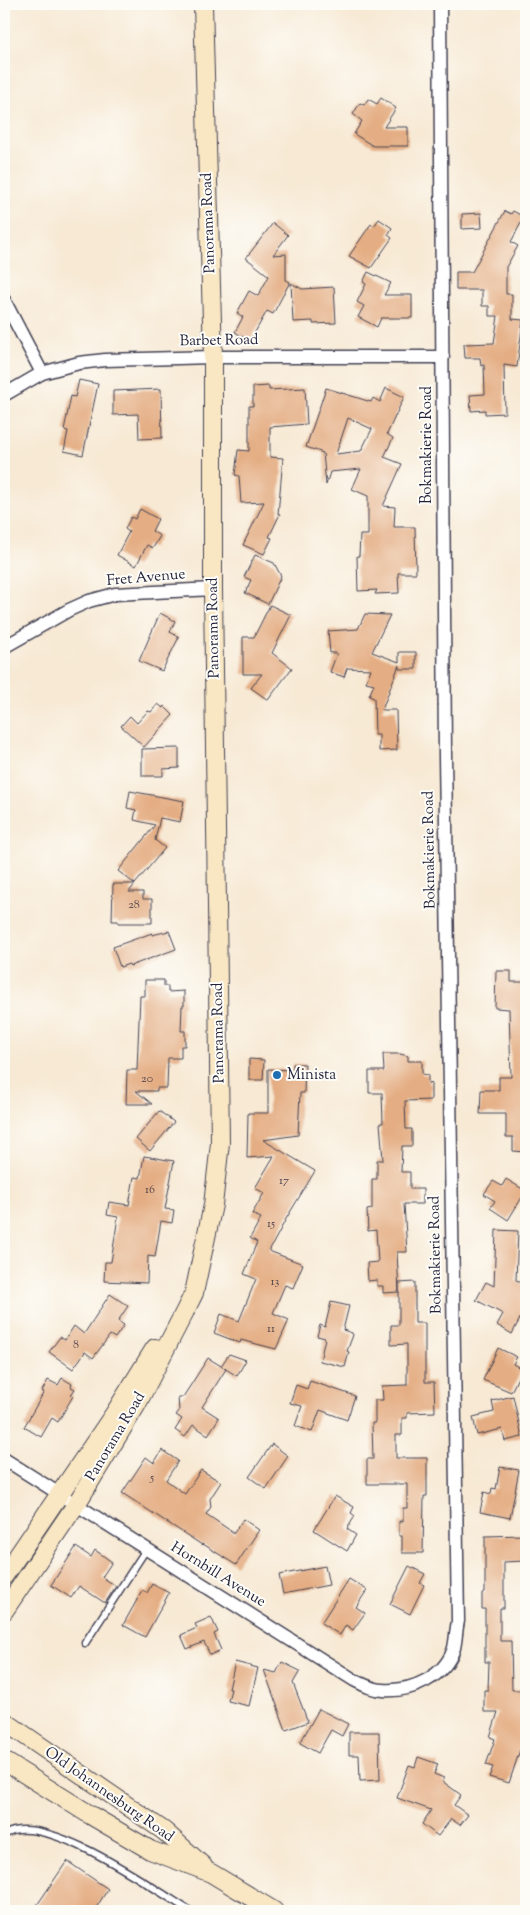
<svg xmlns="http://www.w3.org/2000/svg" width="530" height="1915" font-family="'Sorts Mill Goudy',serif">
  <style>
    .building { fill: #e4ad83; fill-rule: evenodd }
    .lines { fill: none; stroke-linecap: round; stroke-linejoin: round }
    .lane-casing { stroke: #424052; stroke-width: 9 }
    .street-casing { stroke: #424052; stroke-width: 15 }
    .secondary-casing { stroke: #424052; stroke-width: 20 }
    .lane { stroke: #fff; stroke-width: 6 }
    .street { stroke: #fff; stroke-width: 12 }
    .secondary { stroke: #f9e7c3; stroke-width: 18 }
    .poi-dot { fill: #1f6fb2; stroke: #fdfcf7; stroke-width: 2 }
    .labels { text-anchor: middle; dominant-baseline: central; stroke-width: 4; stroke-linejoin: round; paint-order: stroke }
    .number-label { font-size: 12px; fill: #52454d }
    .street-label { font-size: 15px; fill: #22223b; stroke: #fdfcf7 }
    .poi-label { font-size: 15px; fill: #22223b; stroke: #fdfcf7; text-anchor: start }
  </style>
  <rect width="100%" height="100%" fill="#fdfcf7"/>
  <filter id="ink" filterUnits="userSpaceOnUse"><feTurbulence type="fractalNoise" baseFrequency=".02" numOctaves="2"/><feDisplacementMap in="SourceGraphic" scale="10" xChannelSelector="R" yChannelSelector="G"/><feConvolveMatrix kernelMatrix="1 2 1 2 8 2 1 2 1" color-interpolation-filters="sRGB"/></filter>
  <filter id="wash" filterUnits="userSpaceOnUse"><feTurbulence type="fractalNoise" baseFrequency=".0096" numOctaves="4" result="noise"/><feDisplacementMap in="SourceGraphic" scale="20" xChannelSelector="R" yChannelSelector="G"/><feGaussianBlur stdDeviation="1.12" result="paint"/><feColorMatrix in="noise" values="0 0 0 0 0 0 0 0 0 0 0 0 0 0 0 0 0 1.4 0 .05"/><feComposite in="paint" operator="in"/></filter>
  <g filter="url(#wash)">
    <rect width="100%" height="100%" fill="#f7e9d4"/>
    <g id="blocks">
      <!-- building -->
      <g class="building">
        <polygon points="381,98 396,108 384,127 408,127 408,146 373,146 354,134 362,121 353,114 360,103 364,105 368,99 377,104"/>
        <polygon points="505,211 511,214 513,211 524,217 511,242 518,246 506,267 506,294 512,294 512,319 523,320 517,367 504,365 505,413 485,414 485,410 471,411 470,395 485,394 484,365 481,366 480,358 465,358 464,344 494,343 498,316 489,316 489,306 482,306 482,290 456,290 456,272 472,272"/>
        <polygon points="481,213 482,228 462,229 462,214"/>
        <polygon points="379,219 392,228 388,235 392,238 371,268 349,256 371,224 374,226"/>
        <polygon points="273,223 288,235 273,255 286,254 286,280 290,282 273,314 267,311 250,341 235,332 243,317 237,313 249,291 258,296 269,276 246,258"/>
        <polygon points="368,272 391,283 384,295 412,295 412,318 381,318 377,327 358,317 364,306 357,302 366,284 363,282"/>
        <polygon points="291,283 302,289 334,287 336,323 313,324 313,321 293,322"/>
        <polygon points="79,380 98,384 83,455 64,451 68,431 64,430 71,396 75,397"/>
        <polygon points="269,386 269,390 305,388 307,424 270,427 270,457 283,458 278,514 280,514 269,537 272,538 264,554 243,545 264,502 241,503 239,476 235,475 238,450 249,451 249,406 253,406 253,387"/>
        <path d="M326 388 371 402 373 398 380 402 386 388 404 397 387 434 393 438 384 457 402 464 383 506 395 507 394 527H415L416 573H398L399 593 375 594 377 590 358 591 357 556H359L360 535H368V496L352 489 361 469 330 472 326 485 323 453 306 447ZM348 418 372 429 361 451 336 454Z"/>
        <polygon points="161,389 162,438 139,439 138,414 113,415 113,391"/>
        <polygon points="140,509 158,519 152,531 160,536 153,548 147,545 136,566 117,555 129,532 125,529 131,517 135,519"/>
        <polygon points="255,555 274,563 281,576 268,604 245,593 251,580 244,577"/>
        <polygon points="270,605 291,615 272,653 292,668 268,700 251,688 262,674 243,674 243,637 254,637"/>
        <polygon points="160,613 175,621 170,632 179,637 162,671 139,661"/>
        <polygon points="365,614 390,615 372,652 399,662 399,652 416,652 416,669 399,669 399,665 382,710 396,710 397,750 379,751 379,735 375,735 374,698 369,696 374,684 366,682 371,669 347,668 344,677 330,672 337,653 330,653 328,631 358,629"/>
        <polygon points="158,704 163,708 164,706 173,715 144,747 121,726 130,716 137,723 148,711 151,712"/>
        <polygon points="179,748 179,768 163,769 163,776 142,776 142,749"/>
        <polygon points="130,791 184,801 180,822 160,818 155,840 165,848 135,884 118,871 155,825 134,820 136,810 127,808"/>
        <polygon points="113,884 135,884 129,892 143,892 143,899 152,899 152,923 118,923 118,921 112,921"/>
        <polygon points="169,931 176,949 130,966 129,964 120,967 113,947 152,933 152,935"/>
        <polygon points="496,971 511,971 511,982 526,982 526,1152 513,1151 513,1137 506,1137 506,1114 480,1114 481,1090 499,1090 499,1077 511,1077 509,1009 495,1008"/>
        <polygon points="145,980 164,980 164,986 168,986 168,992 184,991 184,1006 182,1006 181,1031 185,1031 185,1046 181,1046 181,1058 168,1058 167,1088 157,1088 157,1091 136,1091 152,1104 126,1104 127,1070 137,1070 140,996 145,996"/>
        <polygon points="383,1054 400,1054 408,1056 408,1061 422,1061 422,1074 428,1075 428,1084 431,1083 431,1100 405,1101 406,1129 412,1129 412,1146 402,1146 401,1172 410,1172 410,1189 423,1189 423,1204 404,1204 407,1252 397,1252 399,1292 383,1293 383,1286 377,1286 377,1280 368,1281 367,1263 378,1262 376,1230 368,1231 367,1210 372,1209 372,1179 377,1179 377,1160 383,1160 380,1123 383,1123 382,1093 369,1093 369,1071 384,1071"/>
        <polygon points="249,1059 264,1060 263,1080 249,1080"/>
        <polygon points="293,1064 305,1064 304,1093 300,1093 298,1135 263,1140 315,1171 286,1219 269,1251 303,1264 293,1288 285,1285 273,1313 289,1320 276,1349 241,1340 240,1343 214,1333 221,1314 239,1321 256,1279 244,1274 257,1242 250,1238 261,1218 252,1214 264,1193 255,1188 274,1156 247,1158 248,1113 268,1113 268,1069 293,1070"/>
        <polygon points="159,1111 174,1122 150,1151 136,1139"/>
        <polygon points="144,1156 174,1161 165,1209 174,1210 172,1223 161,1221 155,1257 148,1256 147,1283 104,1281 105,1262 111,1262 118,1217 107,1215 109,1202 129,1205 134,1177 140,1178"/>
        <polygon points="506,1179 526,1191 508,1220 490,1208 495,1201 484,1194 493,1181 502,1186"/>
        <polygon points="496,1230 518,1231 516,1280 526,1286 526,1307 512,1334 497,1325 503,1314 476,1300 486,1282 494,1286"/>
        <polygon points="415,1282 415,1323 425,1323 425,1382 434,1382 435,1412 407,1413 407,1418 402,1418 402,1435 396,1435 396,1458 427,1458 427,1496 424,1496 423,1553 402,1553 402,1536 399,1536 399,1521 403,1522 403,1508 407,1508 407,1484 367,1484 367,1459 373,1459 372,1423 375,1423 375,1400 383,1400 382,1386 407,1385 407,1344 391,1345 391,1325 399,1325 399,1283"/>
        <polygon points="110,1294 128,1306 118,1321 124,1325 115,1338 110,1335 93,1358 85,1352 73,1369 49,1352 60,1337 65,1340 74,1326 84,1334"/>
        <polygon points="331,1302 349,1306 343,1330 352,1333 353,1335 347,1351 349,1352 345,1367 320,1361 325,1338 317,1336 320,1325 325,1327"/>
        <polygon points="498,1348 517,1357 513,1364 522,1369 511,1392 483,1380"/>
        <polygon points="229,1354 246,1360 237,1376 221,1366"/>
        <polygon points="208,1358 226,1369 202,1407 219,1418 208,1435 193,1425 185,1437 175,1430 182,1419 176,1415 179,1411 178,1397 183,1397"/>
        <polygon points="62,1378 72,1384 71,1387 75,1389 71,1395 73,1396 58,1422 52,1418 41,1437 24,1427 44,1392 42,1391 48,1380 58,1385"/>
        <polygon points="310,1381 355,1396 347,1420 320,1410 312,1432 295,1426 302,1406 290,1403 296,1385 307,1389"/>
        <polygon points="513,1396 522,1437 505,1441 502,1429 477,1435 473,1417 494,1412 492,1401"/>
        <polygon points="272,1444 288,1456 266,1489 249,1477"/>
        <polygon points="162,1450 178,1461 166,1480 185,1494 201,1470 221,1482 210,1499 211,1507 206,1514 234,1533 243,1519 259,1530 236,1565 203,1544 202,1545 122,1493 146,1457 154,1463"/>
        <polygon points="500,1467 519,1470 510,1518 480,1512 484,1492 491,1494 492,1488 496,1489"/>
        <polygon points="335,1496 354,1507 351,1513 355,1516 347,1529 356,1535 347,1551 314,1530"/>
        <polygon points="525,1535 525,1561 504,1562 504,1608 500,1608 500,1641 511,1641 512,1690 526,1690 526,1752 520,1750 509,1783 489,1777 493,1767 486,1765 495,1739 490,1737 498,1712 484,1712 484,1690 488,1690 489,1662 485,1662 485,1609 482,1609 482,1593 485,1592 485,1536"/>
        <polygon points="76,1547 91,1557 95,1550 112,1562 102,1577 116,1586 105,1603 79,1586 71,1598 51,1585"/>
        <polygon points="325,1566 329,1585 283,1594 279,1575"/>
        <polygon points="409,1566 425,1574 420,1583 424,1585 410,1614 390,1604"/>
        <polygon points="349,1579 367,1590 356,1607 365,1613 353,1630 346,1625 340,1635 321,1623"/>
        <polygon points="152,1584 169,1593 145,1637 123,1625 142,1591 147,1593"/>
        <polygon points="211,1617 218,1632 214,1634 221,1650 210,1655 204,1642 187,1649 181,1635 197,1628 195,1624"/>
        <polygon points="235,1662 258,1668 249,1706 228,1701 231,1689 229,1689"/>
        <polygon points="282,1662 300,1671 293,1683 308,1722 286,1730 264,1670 276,1673"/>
        <polygon points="319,1709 348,1724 342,1736 331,1730 318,1753 300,1743"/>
        <polygon points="349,1732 379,1732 380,1780 360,1781 359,1755 349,1755"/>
        <polygon points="418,1757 438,1764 434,1774 444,1778 442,1781 461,1795 454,1805 468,1815 460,1825 451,1819 438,1836 422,1824 431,1810 397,1798 409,1765 415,1767"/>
        <polygon points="67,1861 108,1889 94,1911 33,1911"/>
      </g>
    </g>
  </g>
  <g filter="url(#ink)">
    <use href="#blocks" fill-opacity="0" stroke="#424052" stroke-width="1"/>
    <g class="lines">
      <!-- lane casing -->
      <g class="lane-casing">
        <g id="lane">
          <polyline points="4,1471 7,1461"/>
          <polyline points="85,1643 147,1548"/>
          <path d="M4 1835C43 1809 154 1889 190 1911"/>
        </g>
      </g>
      <!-- street casing -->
      <g class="street-casing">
        <g id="street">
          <polyline points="4,300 42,373"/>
          <polyline points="4,395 42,373 79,363 105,360 213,357 443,357"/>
          <polyline points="4,647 69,610 89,601 115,594 213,589"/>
          <path d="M4 1459 354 1680C364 1685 373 1690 383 1690 412 1692 445 1677 454 1648 456 1639 456 1630 458 1621L445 756 440 4"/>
        </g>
      </g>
      <!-- secondary casing -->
      <g class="secondary-casing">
        <g id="secondary">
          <polyline points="4,1576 116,1411 155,1348"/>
          <polyline points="4,1611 77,1503 137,1404 184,1313 194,1293 213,1205 220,1143 213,589 213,357 203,4"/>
          <polyline points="4,1721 164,1831 203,1866"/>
          <polyline points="4,1761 92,1816 150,1850 211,1873 274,1911"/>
        </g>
      </g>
      <!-- lane -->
      <use href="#lane" class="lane"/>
      <!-- street -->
      <use href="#street" class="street"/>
      <!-- secondary -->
      <use href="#secondary" class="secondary"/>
    </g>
  </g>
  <!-- markers -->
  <circle class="poi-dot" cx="277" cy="1075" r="5"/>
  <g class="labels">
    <!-- number labels -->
    <g class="number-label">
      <text x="134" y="905">28</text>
      <text x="147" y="1079">20</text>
      <text x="284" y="1181">17</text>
      <text x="150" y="1190">16</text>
      <text x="271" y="1224">15</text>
      <text x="275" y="1282">13</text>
      <text x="271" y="1329">11</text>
      <text x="76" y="1345">8</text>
      <text x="152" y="1478">5</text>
    </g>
    <!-- street labels -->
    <g class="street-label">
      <text transform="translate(209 223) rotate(-92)">Panorama Road</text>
      <text transform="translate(219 341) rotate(-1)">Barbet Road</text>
      <text transform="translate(427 445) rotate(-90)">Bokmakierie Road</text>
      <text transform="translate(146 578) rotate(-5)">Fret Avenue</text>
      <text transform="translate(214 628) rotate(-91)">Panorama Road</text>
      <text transform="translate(430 850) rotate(-91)">Bokmakierie Road</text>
      <text transform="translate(219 1033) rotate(-91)">Panorama Road</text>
      <text transform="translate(436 1255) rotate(-91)">Bokmakierie Road</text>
      <text transform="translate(116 1437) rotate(-59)">Panorama Road</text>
      <text transform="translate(218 1575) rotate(32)">Hornbill Avenue</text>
      <text transform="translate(109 1795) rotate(35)">Old Johannesburg Road</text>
    </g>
    <!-- poi labels -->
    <g class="poi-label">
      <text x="287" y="1075">Minista</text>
    </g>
  </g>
  <!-- margin -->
  <rect width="530" height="1915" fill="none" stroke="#fdfcf7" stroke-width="20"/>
</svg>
